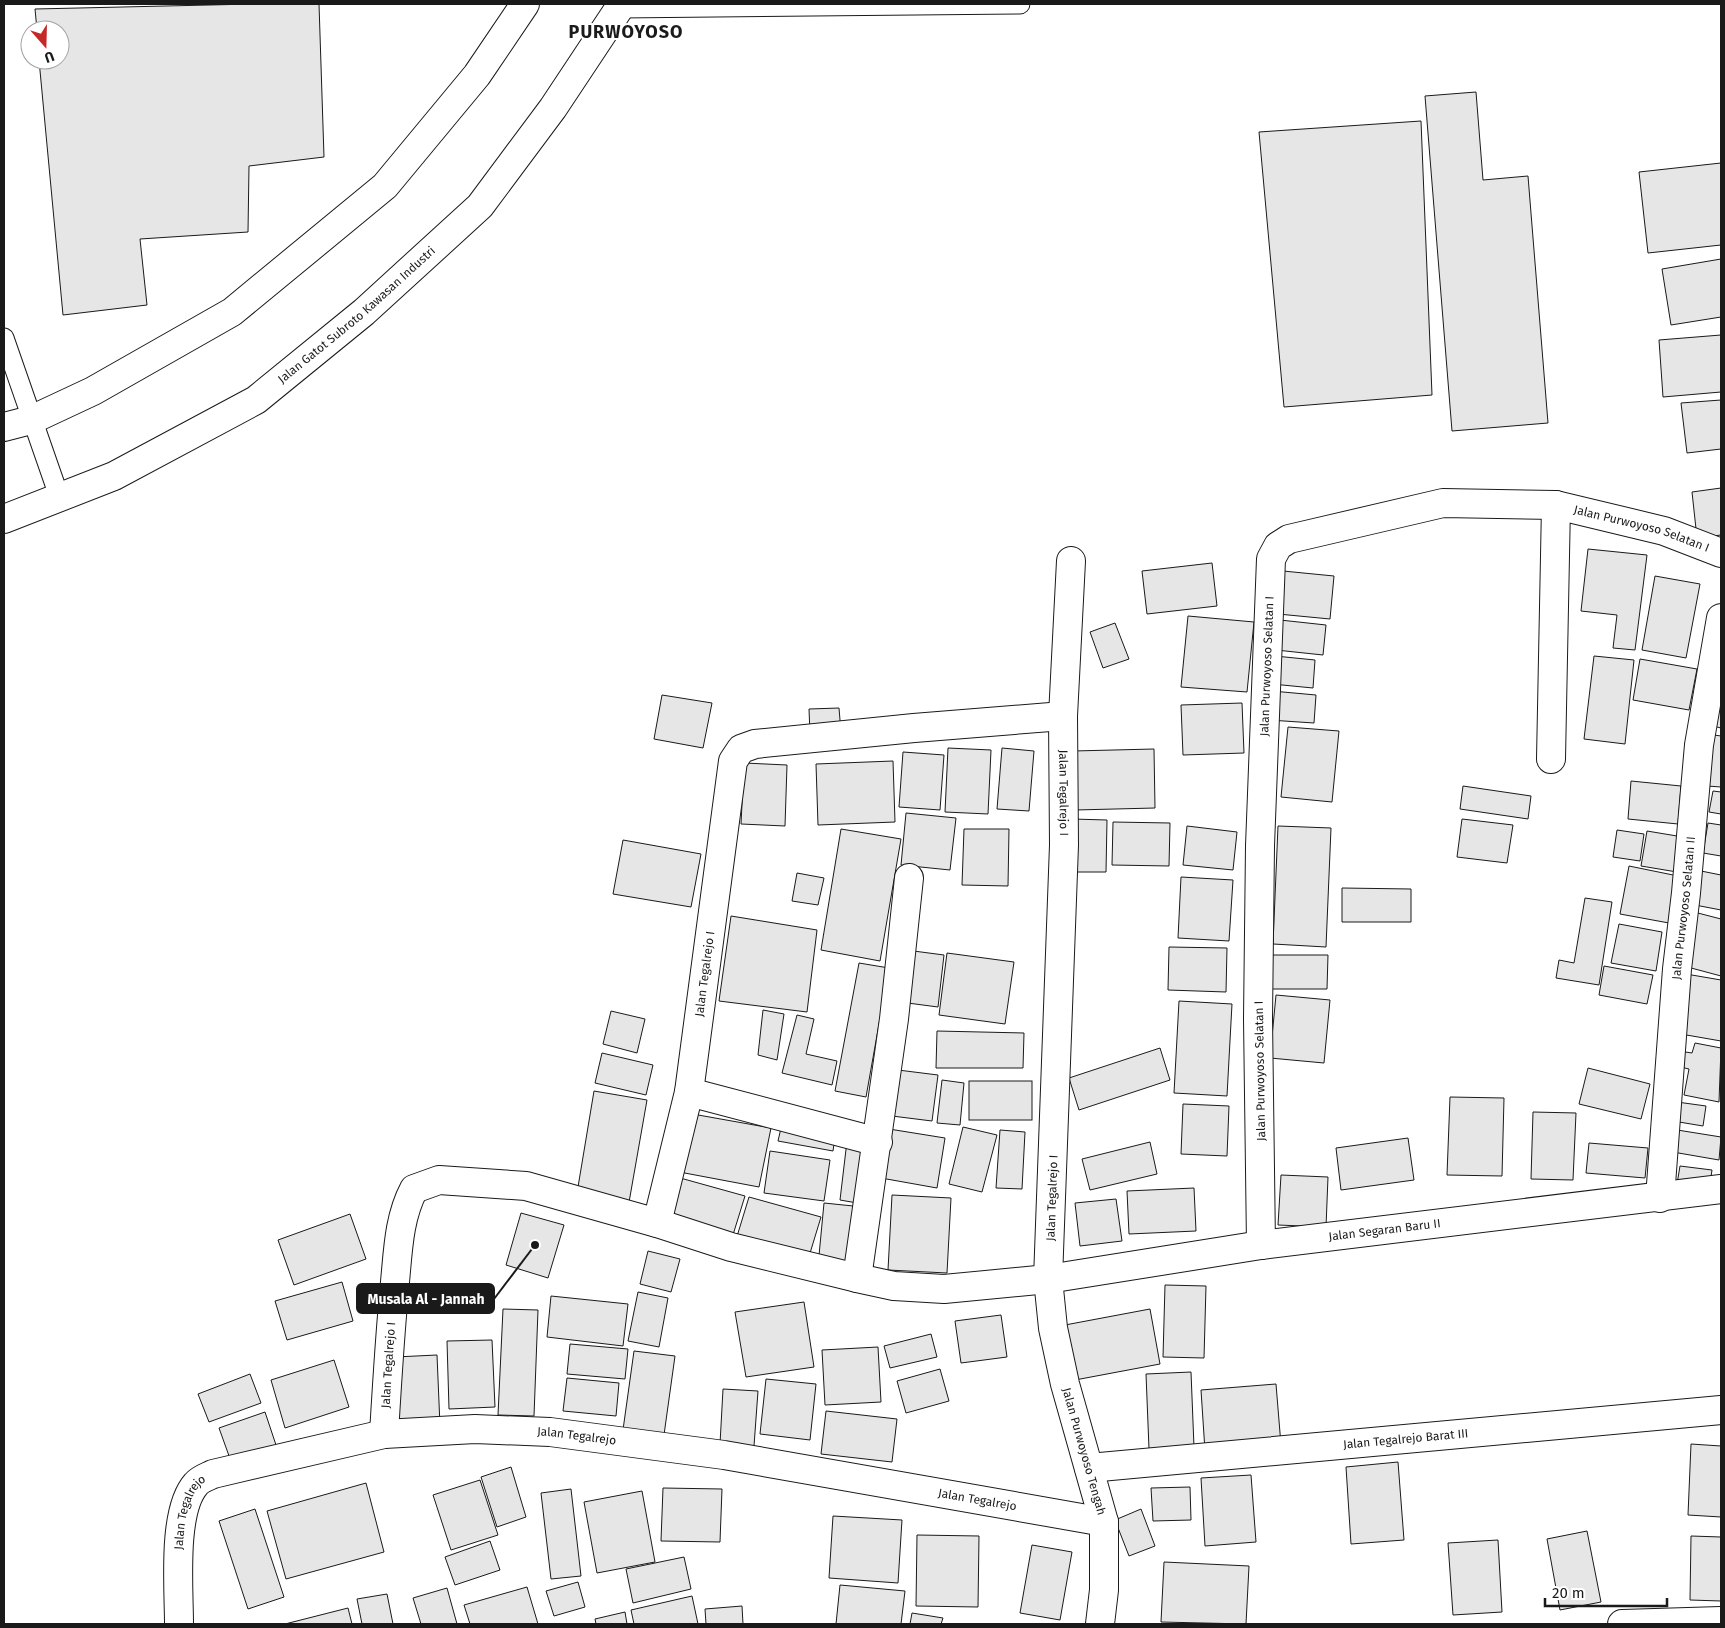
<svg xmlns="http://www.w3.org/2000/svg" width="1725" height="1628" font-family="'Fira Sans',sans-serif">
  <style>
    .building { fill: #e6e6e6; stroke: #1a1a1a }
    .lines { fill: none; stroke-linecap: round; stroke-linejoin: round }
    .service-casing { stroke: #1a1a1a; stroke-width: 21 }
    .minor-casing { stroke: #1a1a1a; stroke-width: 30 }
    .tertiary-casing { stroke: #1a1a1a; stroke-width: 30 }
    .service { stroke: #fff; stroke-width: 19 }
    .minor { stroke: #fff; stroke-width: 28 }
    .tertiary { stroke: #fff; stroke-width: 28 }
    .labels { text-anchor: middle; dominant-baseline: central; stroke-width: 4; stroke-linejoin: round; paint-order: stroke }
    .street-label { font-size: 12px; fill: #1a1a1a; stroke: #fff }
    .district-label { font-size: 18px; font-weight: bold; letter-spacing: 1px; fill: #1a1a1a; stroke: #fff }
    .leader { fill: none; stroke: #1a1a1a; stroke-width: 2 }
    .callout-dot { fill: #1a1a1a; stroke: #fff; stroke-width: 2 }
    .callout { fill: #1a1a1a; stroke: #1a1a1a; stroke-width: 2 }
    .callout-label { font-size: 14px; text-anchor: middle; font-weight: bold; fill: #fff }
  </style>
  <rect width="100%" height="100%" fill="#fff"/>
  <!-- building -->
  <g class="building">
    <polygon points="253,4 319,4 324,157 249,166 248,232 140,239 147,305 63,315 39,60 60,60 60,30 37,30 35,9"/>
    <polygon points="1476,92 1483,180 1528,176 1548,423 1452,431 1425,96"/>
    <polygon points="1421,121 1432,395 1284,407 1259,132"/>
    <polygon points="1721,163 1721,245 1648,253 1639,172"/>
    <polygon points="1721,259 1721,317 1671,325 1662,269"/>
    <polygon points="1721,335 1721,392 1663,397 1659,340"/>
    <polygon points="1721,400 1721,449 1687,453 1681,403"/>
    <polygon points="1721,488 1721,535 1697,538 1692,492"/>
    <polygon points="1588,549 1647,555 1635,650 1613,648 1617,615 1581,611"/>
    <polygon points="1212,563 1217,606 1147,614 1142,571"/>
    <polygon points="1283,571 1334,576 1330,619 1278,614"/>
    <polygon points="1655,576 1700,584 1686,658 1642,650"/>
    <polygon points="1188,616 1254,622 1247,692 1181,687"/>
    <polygon points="1280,620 1326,625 1323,655 1276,650"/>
    <polygon points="1115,623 1129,659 1103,668 1090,632"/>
    <polygon points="1275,656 1315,660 1313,688 1272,684"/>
    <polygon points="1594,656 1634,660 1625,744 1584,739"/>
    <polygon points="1640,659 1697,669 1689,710 1633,700"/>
    <polygon points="1272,691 1316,695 1314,723 1269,720"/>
    <polygon points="1721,691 1721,728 1713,726"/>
    <polygon points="662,695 712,703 703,748 654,739"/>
    <polygon points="1242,703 1244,753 1183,755 1181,705"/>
    <polygon points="839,708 841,732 810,734 809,709"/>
    <polygon points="1288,727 1339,731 1332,802 1281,797"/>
    <polygon points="1714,735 1721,736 1721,787 1707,786"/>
    <polygon points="948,748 991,750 988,814 945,812"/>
    <polygon points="1002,748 1034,751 1029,811 997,809"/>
    <polygon points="1154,749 1155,808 1075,810 1073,751"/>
    <polygon points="903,752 944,755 940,810 899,807"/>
    <polygon points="893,761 895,822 818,825 816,764"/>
    <polygon points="744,763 787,765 785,826 741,824"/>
    <polygon points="1631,781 1681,786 1678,824 1628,819"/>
    <polygon points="1463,786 1531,796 1528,819 1460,809"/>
    <polygon points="1713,791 1721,792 1721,814 1709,812"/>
    <polygon points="906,813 956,818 950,870 901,865"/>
    <polygon points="1072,819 1107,820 1106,872 1071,872"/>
    <polygon points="1462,819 1513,825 1507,863 1457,857"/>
    <polygon points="1113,822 1170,823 1169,866 1112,865"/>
    <polygon points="1708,823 1721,825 1721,856 1703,853"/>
    <polygon points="1187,826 1237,832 1233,870 1183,865"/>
    <polygon points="1278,826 1331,828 1326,947 1273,944"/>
    <polygon points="841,829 901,839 880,961 821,950"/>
    <polygon points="964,829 1009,829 1008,886 962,885"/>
    <polygon points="1617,830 1644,834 1640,861 1613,857"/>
    <polygon points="1647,831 1689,838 1683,873 1641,866"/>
    <polygon points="623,840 701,854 691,907 613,894"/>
    <polygon points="1629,866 1678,876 1669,923 1620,914"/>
    <polygon points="1701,871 1721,875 1721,910 1695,905"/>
    <polygon points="797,873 824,878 818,905 792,901"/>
    <polygon points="1181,877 1233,880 1229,941 1178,938"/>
    <polygon points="1342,888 1411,889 1411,922 1342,922"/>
    <polygon points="1585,898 1612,902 1599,985 1556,978 1559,960 1574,963"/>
    <polygon points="1694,912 1721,919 1721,976 1680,965"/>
    <polygon points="731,916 817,930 807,1012 719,1001"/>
    <polygon points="1619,924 1662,932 1656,971 1611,963"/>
    <polygon points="1169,947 1227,948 1226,992 1168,990"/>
    <polygon points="906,950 944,955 938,1007 900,1002"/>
    <polygon points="947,953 1014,962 1005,1024 939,1015"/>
    <polygon points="1268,955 1328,955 1327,989 1267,989"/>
    <polygon points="859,963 889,968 866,1097 835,1091"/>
    <polygon points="1604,966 1653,975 1647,1004 1599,995"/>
    <polygon points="1686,974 1721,980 1721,1041 1675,1033"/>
    <polygon points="1276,995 1330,1000 1324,1063 1270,1058"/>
    <polygon points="1179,1001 1232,1004 1227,1096 1174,1093"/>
    <polygon points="763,1010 784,1014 777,1060 758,1055"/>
    <polygon points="611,1011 645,1019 637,1053 603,1044"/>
    <polygon points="797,1015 814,1019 806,1054 837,1061 832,1085 782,1073"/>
    <polygon points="937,1031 1024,1033 1023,1068 936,1068"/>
    <polygon points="1695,1043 1721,1048 1719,1102 1684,1095 1689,1069 1676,1066 1679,1051 1692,1053"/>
    <polygon points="1160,1048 1170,1080 1079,1110 1069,1078"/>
    <polygon points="602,1053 653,1065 646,1095 595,1083"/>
    <polygon points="1588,1068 1650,1084 1641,1119 1579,1104"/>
    <polygon points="890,1069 938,1075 932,1121 884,1115"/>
    <polygon points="942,1080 964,1083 960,1125 937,1123"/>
    <rect x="969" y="1081" width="63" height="39"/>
    <polygon points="594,1091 647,1100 628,1208 576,1199"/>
    <polygon points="1450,1097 1504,1098 1502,1176 1447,1175"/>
    <polygon points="1677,1102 1706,1106 1703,1126 1673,1121"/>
    <polygon points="1183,1104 1229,1106 1227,1156 1181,1154"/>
    <polygon points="1533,1112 1576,1113 1573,1180 1531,1179"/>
    <polygon points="687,1113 771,1128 759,1187 674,1171"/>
    <polygon points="963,1127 997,1135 982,1192 949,1184"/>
    <polygon points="781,1128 835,1137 833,1151 778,1141"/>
    <polygon points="889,1129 945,1138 937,1188 881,1178"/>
    <polygon points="1671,1129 1721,1137 1719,1160 1667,1151"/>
    <polygon points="1000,1130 1025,1132 1022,1189 996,1188"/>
    <polygon points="1408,1138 1414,1180 1341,1190 1336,1148"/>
    <polygon points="847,1141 870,1143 863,1204 840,1200"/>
    <polygon points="1150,1142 1157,1174 1090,1190 1082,1159"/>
    <polygon points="1589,1143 1648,1148 1645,1178 1586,1173"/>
    <polygon points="770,1151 830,1160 824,1201 764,1193"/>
    <polygon points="1680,1166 1712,1170 1709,1190 1677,1184"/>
    <polygon points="1281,1175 1328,1177 1326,1227 1278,1225"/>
    <polygon points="673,1176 745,1196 732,1238 660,1218"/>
    <polygon points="1194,1188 1196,1231 1129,1234 1127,1191"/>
    <polygon points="892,1195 951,1198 947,1273 888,1270"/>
    <polygon points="749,1197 821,1217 807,1263 735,1243"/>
    <polygon points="1116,1199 1122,1241 1080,1246 1075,1203"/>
    <polygon points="824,1203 863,1207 857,1272 818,1266"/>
    <polygon points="521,1213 564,1225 548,1278 506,1265"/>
    <polygon points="350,1214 366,1259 294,1285 278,1240"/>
    <polygon points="648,1251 680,1259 671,1292 640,1284"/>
    <polygon points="342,1282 353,1321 287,1340 275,1301"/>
    <polygon points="1165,1285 1206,1286 1204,1358 1163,1357"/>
    <polygon points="638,1292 668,1298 659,1347 628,1341"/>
    <polygon points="551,1296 628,1304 623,1346 547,1337"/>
    <polygon points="804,1302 814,1367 746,1377 735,1312"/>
    <polygon points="503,1309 538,1310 534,1416 498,1415"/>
    <polygon points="1150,1309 1160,1364 1075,1380 1065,1325"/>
    <polygon points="1001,1315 1007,1357 961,1363 955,1321"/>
    <polygon points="931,1334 937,1357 890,1368 884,1346"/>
    <polygon points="492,1340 495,1407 449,1409 447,1341"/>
    <polygon points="570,1344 628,1349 625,1379 567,1374"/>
    <polygon points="878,1347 881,1402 825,1405 822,1350"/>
    <polygon points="634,1351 675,1356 663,1442 622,1437"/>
    <polygon points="437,1355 440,1426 398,1427 395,1357"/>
    <polygon points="334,1360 349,1407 285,1428 271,1380"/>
    <polygon points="940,1369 949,1401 906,1413 897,1381"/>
    <polygon points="1191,1372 1194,1447 1149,1449 1146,1374"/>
    <polygon points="250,1374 261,1403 209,1422 198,1394"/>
    <polygon points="567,1378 619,1383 616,1416 563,1411"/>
    <polygon points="766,1379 816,1384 810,1440 760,1434"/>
    <polygon points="1276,1384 1281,1445 1205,1451 1201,1390"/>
    <polygon points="723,1389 758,1391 754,1446 720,1444"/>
    <polygon points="826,1411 897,1419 892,1462 821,1454"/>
    <polygon points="265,1412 278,1451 233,1467 219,1428"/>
    <polygon points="1691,1444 1721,1446 1721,1517 1688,1515"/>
    <polygon points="1398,1462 1404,1540 1351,1544 1346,1467"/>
    <polygon points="511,1467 526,1517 497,1527 481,1477"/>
    <polygon points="1251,1475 1256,1542 1205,1546 1201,1478"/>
    <polygon points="480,1480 498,1535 451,1550 433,1495"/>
    <polygon points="366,1483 384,1552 286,1579 267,1511"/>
    <polygon points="1190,1487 1191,1520 1153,1521 1151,1488"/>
    <polygon points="663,1488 722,1489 720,1542 661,1541"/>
    <polygon points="571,1489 581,1576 551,1579 541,1493"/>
    <polygon points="642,1491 655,1562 597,1573 584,1502"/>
    <polygon points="255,1509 284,1597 248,1609 219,1521"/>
    <polygon points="1141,1509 1155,1546 1129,1556 1115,1520"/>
    <polygon points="833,1516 902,1520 898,1583 829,1578"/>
    <polygon points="1587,1531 1601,1602 1560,1610 1547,1539"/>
    <polygon points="917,1535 979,1536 978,1607 916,1606"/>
    <polygon points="1691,1536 1721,1537 1721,1601 1690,1600"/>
    <polygon points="1498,1540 1502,1612 1453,1615 1448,1543"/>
    <polygon points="490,1541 500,1570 455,1585 445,1557"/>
    <polygon points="1032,1545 1072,1552 1060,1620 1020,1613"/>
    <polygon points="684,1557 691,1589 633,1603 626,1569"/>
    <polygon points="1164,1562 1249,1566 1246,1624 1161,1622"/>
    <polygon points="578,1582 585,1607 554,1616 546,1591"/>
    <polygon points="840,1585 905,1591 901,1624 836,1624"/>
    <polygon points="527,1587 538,1624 470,1624 464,1605"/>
    <polygon points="447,1588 457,1624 421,1624 413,1598"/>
    <polygon points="387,1594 393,1624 362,1624 357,1599"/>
    <polygon points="692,1596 698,1624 634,1624 631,1610"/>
    <polygon points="742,1606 743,1624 706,1624 705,1609"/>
    <polygon points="348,1608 352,1624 285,1624"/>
    <polygon points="625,1612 627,1624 596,1624 595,1619"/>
    <polygon points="912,1613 943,1618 941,1624 910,1624"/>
  </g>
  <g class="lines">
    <!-- service casing -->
    <g class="service-casing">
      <g id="service">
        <polyline points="620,8 1020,4"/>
        <polyline points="4,338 60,499"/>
      </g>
    </g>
    <!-- minor casing -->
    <g class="minor-casing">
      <g id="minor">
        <path id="s1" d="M1071 561 1063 716 1064 845 1048 1279 1053 1328 1065 1384 1104 1522V1590L1100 1624"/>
        <polyline points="1551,759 1556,505"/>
        <polyline points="689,1092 878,1142"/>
        <path id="s2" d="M1660 1198 1677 969 1686 893 1699 745 1721 618"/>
        <path id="s3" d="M657 1223 689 1092 733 761 741 749 755 744 914 728 1063 716"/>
        <path id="s4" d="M1261 1245 1258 1019 1260 846 1271 559 1278 546 1289 539 1443 503 1556 505 1664 531 1721 553"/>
        <polyline points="857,1278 894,1019 909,878"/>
        <path id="s5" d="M384 1434C387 1383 390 1332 395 1282 398 1250 399 1217 414 1189L439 1180 526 1186 657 1223 731 1247 857 1278 894 1286 944 1289 1048 1279 1261 1245 1721 1189"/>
        <path id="s6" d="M1089 1468 1721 1410"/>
        <path id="s7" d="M179 1624C179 1588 172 1511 196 1484 200 1479 207 1477 213 1474L384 1434 475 1429 550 1432 724 1455 1104 1522"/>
        <polyline points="1622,1624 1721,1621"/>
      </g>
    </g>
    <!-- tertiary casing -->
    <g class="tertiary-casing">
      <g id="tertiary">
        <polyline points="4,427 31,420 93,391 232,312 385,186 477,75 525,4"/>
        <path id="s8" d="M4 519 114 476 256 400 364 312 480 206 553 108 622 4"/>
      </g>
    </g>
    <!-- service -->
    <use href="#service" class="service"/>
    <!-- minor -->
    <use href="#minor" class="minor"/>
    <!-- tertiary -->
    <use href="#tertiary" class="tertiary"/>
  </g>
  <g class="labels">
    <!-- street labels -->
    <g class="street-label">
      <text stroke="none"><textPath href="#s8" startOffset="411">Jalan Gatot Subroto Kawasan Industri</textPath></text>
      <text stroke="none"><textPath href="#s4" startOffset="1074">Jalan Purwoyoso Selatan I</textPath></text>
      <text stroke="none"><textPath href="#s4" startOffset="579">Jalan Purwoyoso Selatan I</textPath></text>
      <text stroke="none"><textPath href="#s1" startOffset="232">Jalan Tegalrejo I</textPath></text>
      <text stroke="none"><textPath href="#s2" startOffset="291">Jalan Purwoyoso Selatan II</textPath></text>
      <text stroke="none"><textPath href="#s3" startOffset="254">Jalan Tegalrejo I</textPath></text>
      <text transform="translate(1260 1071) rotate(-91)">Jalan Purwoyoso Selatan I</text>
      <text transform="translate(1052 1198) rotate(-88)">Jalan Tegalrejo I</text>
      <text stroke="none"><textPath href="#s5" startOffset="1238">Jalan Segaran Baru II</textPath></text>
      <text stroke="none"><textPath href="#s5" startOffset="69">Jalan Tegalrejo I</textPath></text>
      <text stroke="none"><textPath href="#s7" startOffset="532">Jalan Tegalrejo</textPath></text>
      <text stroke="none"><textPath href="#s6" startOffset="318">Jalan Tegalrejo Barat III</textPath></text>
      <text stroke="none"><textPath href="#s1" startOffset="895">Jalan Purwoyoso Tengah</textPath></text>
      <text stroke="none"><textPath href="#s7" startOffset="938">Jalan Tegalrejo</textPath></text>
      <text stroke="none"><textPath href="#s7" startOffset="114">Jalan Tegalrejo</textPath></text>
    </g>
    <!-- district labels -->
    <g class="district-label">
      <text x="626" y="32">PURWOYOSO</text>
    </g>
  </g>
  <!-- callouts -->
  <path class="leader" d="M535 1245L494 1299"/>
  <circle class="callout-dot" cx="535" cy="1245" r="5"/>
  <rect class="callout" x="357" y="1284" width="137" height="29" rx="5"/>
  <g class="callout-label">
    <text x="426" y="1304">Musala Al - Jannah</text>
  </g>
  <!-- border -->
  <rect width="1725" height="1628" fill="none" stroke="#1a1a1a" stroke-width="10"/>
  <!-- north arrow -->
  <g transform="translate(45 45) rotate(160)"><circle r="24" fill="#ffffff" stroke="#a3a3a3"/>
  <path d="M0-4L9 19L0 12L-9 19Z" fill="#c62828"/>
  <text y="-8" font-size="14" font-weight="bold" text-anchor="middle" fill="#1a1a1a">U</text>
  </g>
  <!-- scale -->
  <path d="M1545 1598v8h122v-8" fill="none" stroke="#1a1a1a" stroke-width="2.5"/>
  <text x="1552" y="1598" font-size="15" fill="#1a1a1a" stroke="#ffffff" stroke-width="4" paint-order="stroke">20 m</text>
</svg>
